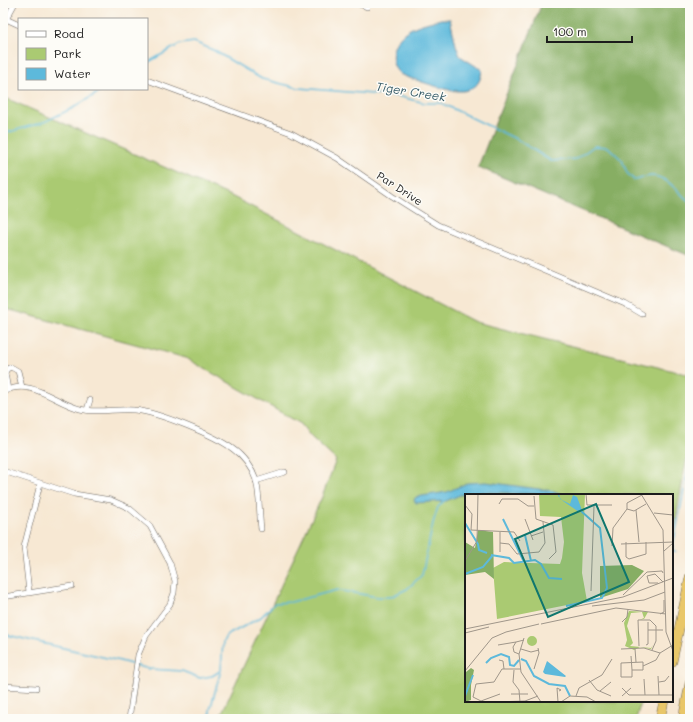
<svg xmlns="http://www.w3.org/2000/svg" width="693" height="722" font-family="Mali,sans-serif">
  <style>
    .green { fill: #aaca72; stroke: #637347 }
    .forest { fill: #87ae64; stroke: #526540 }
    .water { fill: #5db9db; stroke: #3c6a7c }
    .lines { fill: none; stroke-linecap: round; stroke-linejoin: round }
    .stream { stroke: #5db9db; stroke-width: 1.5 }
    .minor-casing { stroke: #69635c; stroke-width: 6 }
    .motorway-casing { stroke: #69635c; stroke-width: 10 }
    .minor { stroke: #fff; stroke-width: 5 }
    .motorway { stroke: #e9c769; stroke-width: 9 }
    .labels { text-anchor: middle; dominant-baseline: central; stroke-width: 3; stroke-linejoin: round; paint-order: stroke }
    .street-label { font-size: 11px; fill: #1c1c1c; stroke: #fdfcf7 }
    .water-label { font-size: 12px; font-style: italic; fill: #365b68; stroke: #fdfcf7 }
    .inset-river { fill: none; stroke: #5db9db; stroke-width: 2 }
    .inset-road { fill: none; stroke: #9f968a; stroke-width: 1 }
    .view { fill: #0f766e; fill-opacity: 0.15; stroke: #0f766e; stroke-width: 2 }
    .inset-edge { fill: none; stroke: #1c1c1c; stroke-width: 2 }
  </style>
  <rect width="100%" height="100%" fill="#fdfcf7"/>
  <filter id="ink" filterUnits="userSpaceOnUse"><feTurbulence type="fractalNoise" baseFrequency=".025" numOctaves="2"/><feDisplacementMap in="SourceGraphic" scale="8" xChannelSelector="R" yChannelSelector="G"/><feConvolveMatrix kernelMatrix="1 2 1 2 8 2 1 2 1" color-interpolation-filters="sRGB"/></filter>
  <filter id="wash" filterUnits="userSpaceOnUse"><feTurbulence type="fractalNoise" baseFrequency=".012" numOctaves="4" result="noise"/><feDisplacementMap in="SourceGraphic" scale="16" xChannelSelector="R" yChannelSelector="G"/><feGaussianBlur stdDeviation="0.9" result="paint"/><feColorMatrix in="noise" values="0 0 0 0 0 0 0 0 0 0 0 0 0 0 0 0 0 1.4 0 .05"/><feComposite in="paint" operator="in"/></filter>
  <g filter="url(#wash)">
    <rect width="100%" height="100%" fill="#f7e8d3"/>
    <!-- green -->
    <polygon class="green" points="3,97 233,197 475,322 690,375 690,440 672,540 672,495 466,495 466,701 641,701 636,719 219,719 322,497 336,460 311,437 301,424 186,358 3,308"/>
    <!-- forest -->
    <polygon class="forest" points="542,3 690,3 690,256 478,167"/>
    <!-- water -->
    <g class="water">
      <path d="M441 19H450L456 45 460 56 482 70C479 104 442 88 422 82 415 79 401 77 397 71 388 59 393 42 404 33 414 25 430 22 441 19Z"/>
      <polygon points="486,482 554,491 564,495 483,492 460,495 446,501 416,503 414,500 416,497 447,492 467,483"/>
    </g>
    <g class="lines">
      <!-- stream -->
      <g class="stream">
        <path d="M147 63 180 44 194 42 213 50 262 79 299 88 397 96 425 103H441L518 140 551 161 576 159 594 146 608 147 622 160 627 173 634 180C640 180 647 175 652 176 669 177 678 193 690 202"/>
        <polyline points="6,133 44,122 73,108 104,89"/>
        <polyline points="510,492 519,495"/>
        <polyline points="672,550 690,460"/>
        <polyline points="672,550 676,552"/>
        <polyline points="3,634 120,661 149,669 182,671 200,678 212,676 220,671"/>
        <polyline points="210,719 210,710 221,670 223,642 226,636 261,617 275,603 291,602 337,590 378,597 390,597 407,589 422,575 433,523 438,507 445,500"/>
      </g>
    </g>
  </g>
  <g filter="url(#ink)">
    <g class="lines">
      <!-- minor casing -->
      <g class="minor-casing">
        <g id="minor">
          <polyline points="356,3 367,7"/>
          <polyline points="6,19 19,25"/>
          <polyline points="3,25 15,3"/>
          <polyline points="147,80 291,133 337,158 392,196 438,225 625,304 642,314"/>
          <polyline points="8,390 5,373 7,369 11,367 18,371 22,387"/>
          <path d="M3 392C31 377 53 402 80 409 98 414 116 408 134 410 158 412 214 435 233 449 243 456 252 468 256 480 260 495 259 513 261 529"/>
          <polyline points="87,410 90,400"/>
          <polyline points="3,471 74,494 111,500 129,508 150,526 170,563 175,581 174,593 170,604 146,636 138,655 129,719"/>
          <polyline points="256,481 285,472"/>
          <polyline points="29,592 24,547 40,484"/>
          <polyline points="3,597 72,586"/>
          <polyline points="3,686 36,688"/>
        </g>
      </g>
      <!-- motorway casing -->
      <g class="motorway-casing">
        <g id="motorway">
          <polyline points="672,662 690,577"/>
          <polyline points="660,719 664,701"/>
          <polyline points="683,719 690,683"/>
        </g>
      </g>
      <!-- minor -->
      <use href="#minor" class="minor"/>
      <!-- motorway -->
      <use href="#motorway" class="motorway"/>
    </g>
  </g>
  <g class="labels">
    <!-- street labels -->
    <g class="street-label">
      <text transform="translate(400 188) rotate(33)">Par Drive</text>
    </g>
    <!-- water labels -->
    <g class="water-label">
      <text transform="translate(411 91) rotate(9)">Tiger Creek</text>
    </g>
  </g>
  <!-- overview -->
  <g transform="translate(465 494)">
    <rect width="208" height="208" fill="#f7e8d3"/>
    <path d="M74 0H120L117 79 122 107 32 125 28 74 39 68 95 70 97 64 99 48 96 23 75 22ZM164 117 183 118 179 125 174 126 179 124 177 118 166 119 162 132 168 149 165 152 186 154 188 151 186 155 175 153 169 156 160 152 162 146 159 129ZM62 147a5 5 0 1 1 10 0a5 5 0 1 1-10 0Z" fill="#aaca72"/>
    <path d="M13 36 28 38 29 85 20 78 0 81V48L10 54ZM167 71 179 77 163 95 135 104V72ZM6 174 9 176 6 191V206L0 208 1 178Z" fill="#87ae64"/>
    <path d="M94 0 95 5 105 10 108 1 112 3 117 16 114 18 98 7 93 2ZM82 167 101 182 100 183 80 180 78 178Z" fill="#5db9db"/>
    <path class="inset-river" d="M38 25 59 68M0 29 13 50 14 56 22 59M60 41 66 67M26 61 44 64 49 69 70 66 76 70 84 84 97 85M0 80 18 73 28 61M101 112 137 104 142 94 135 34 116 17M56 165 61 167 69 182 84 190 100 192 105 202M21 169 26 164 36 160 44 163 45 171 49 172 54 166M0 202 8 181"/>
    <path class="inset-road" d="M121 0 122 11H147M176 0 198 36 201 138 208 157M177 1 162 9V15L169 17 181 10M69 2 71 25 88 31 91 58 84 65M34 10 37 5H53L63 12H69M0 11 7 20 6 36M171 16 174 48M189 19 208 21M60 25 68 46M6 36 49 38 55 47M35 38V58M66 42 78 38M161 48V63L164 65 181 60V48M35 49 44 50 52 60 74 58 80 49 78 28M156 50 208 48M147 52 148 34 162 15M199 57 208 49M0 67 12 47 13 0M193 89H184L182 82 190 80 198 88M126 97 129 12M158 101 182 78 197 77 198 79M127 112 179 106 200 98M195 120 199 118V106M157 128 162 123 163 115M76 130 151 114 201 120M0 135 158 103 208 84M183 136H198M0 139 24 133M59 144 54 160 56 178 76 208M33 151 51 148M181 151 183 150V128M174 152 173 126H185L191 132V147L187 156M56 155 66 158 74 156M156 155 179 154 195 159 208 151M170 155 171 168M54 160 49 158 48 153 51 148 59 146M166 162 167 176M34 166 38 167 39 175M178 172V168L156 169V183H167V176H178V172L191 166 195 159M69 175 74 159 73 154M49 176 48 188 54 196 55 208M0 177 27 144 41 138 74 130M193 182 194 201M179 185 180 201M124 186 132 196 146 202M194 188 200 187 204 182M157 194 164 201H208M135 197 146 188M35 200 16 207 8 203 11 190 29 188 37 175H56M46 200H63M111 202 114 194 137 181 147 165M157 202 166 194M29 208 60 207 73 202M93 208 92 194 96 196 94 197M96 208 105 202 122 203 131 208"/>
    <path class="view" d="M131 10 164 88 83 123 50 45Z"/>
    <rect width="208" height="208" class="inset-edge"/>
  </g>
  <!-- margin -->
  <rect width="693" height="722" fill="none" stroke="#fdfcf7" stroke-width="16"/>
  <!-- legend -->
  <rect x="18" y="18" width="130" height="72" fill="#fdfcf7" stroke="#a3a29f"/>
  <rect x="26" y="31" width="20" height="6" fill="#ffffff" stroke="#a3a29f"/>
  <text x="54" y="38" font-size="12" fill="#1c1c1c">Road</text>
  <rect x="26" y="48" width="20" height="12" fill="#aaca72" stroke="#a3a29f"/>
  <text x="54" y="58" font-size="12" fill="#1c1c1c">Park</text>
  <rect x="26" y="68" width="20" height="12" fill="#5db9db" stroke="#a3a29f"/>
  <text x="54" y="78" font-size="12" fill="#1c1c1c">Water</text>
  <!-- scale -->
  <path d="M547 36v6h85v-6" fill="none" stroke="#1c1c1c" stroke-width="2"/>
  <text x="553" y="36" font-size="12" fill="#1c1c1c" stroke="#fdfcf7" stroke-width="3" paint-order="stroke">100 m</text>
</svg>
